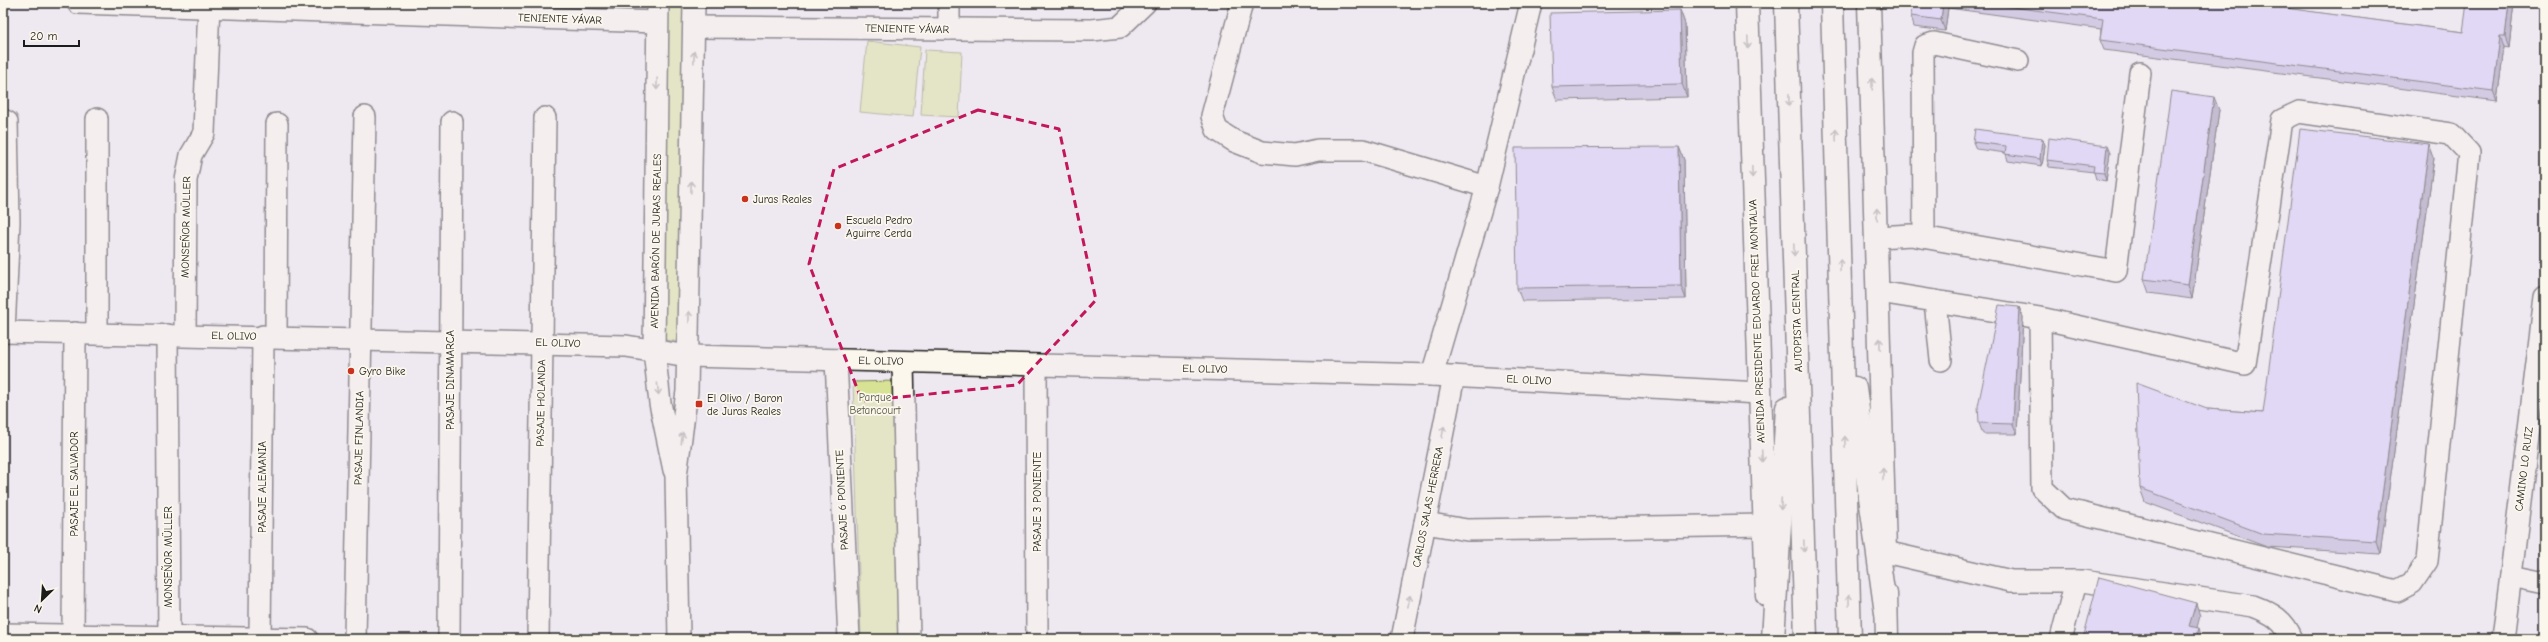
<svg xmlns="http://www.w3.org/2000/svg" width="2548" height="642" font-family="'Comic Neue',sans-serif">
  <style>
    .green { fill: #d7e294; stroke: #7a7f58 }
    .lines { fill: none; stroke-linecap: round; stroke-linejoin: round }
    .minor-casing { stroke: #1c1c1c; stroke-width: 24 }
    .major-casing { stroke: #1c1c1c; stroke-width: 25 }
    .highway-casing { stroke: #1c1c1c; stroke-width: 25 }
    .minor { stroke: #fbf7ec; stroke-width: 21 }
    .major { stroke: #fbf7ec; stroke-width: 22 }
    .highway { stroke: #fbf7ec; stroke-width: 22 }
    .wall { fill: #b2a9d5; stroke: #1c1c1c }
    .shaded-wall { fill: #918aae; stroke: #1c1c1c }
    .building { fill: #cfc5f8; stroke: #1c1c1c }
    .oneway { stroke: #97948e }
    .marked { fill: none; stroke: #c2185b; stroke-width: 3; stroke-dasharray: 8 5; stroke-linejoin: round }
    .poi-dot { fill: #c8321e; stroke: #fbf7ec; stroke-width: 1.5 }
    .labels { text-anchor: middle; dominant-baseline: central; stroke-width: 3.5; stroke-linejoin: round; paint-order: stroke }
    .street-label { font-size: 11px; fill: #1c1c1c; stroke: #fbf7ec }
    .poi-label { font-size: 11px; fill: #1c1c1c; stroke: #fbf7ec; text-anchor: start }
    .park-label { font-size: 11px; fill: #545740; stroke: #fbf7ec }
  </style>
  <rect width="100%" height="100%" fill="#eee8f0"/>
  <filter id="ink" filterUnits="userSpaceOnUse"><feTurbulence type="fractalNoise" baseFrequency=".025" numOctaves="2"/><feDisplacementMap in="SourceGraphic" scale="8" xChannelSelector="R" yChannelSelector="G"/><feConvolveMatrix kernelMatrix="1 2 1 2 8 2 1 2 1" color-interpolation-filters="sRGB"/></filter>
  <g filter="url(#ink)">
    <!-- green -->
    <g class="green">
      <polygon points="665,3 685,3 682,342 665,340"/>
      <polygon points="867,41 920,47 913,117 860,112"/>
      <polygon points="925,50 962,52 959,117 921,115"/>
      <polygon points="896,381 898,639 861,639 853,382"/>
    </g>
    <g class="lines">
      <!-- minor casing -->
      <g class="minor-casing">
        <g id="minor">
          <polyline points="78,3 657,22"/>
          <polyline points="658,3 654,350 660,403 674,470"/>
          <polyline points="1242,3 1212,116 1217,130 1234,141 1262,152 1295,155 1318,150 1363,150 1487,187"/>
          <polyline points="694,27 1092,30 1120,27 1145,3"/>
          <polyline points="949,29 949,3"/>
          <polyline points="3,120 7,122 9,222 4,332"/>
          <polyline points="1878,237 1911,235 2116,271 2140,73"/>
          <polyline points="1924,237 1923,53 1925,46 1934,43 2018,61"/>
          <polyline points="1879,292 2040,318 2042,488 2064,509 2397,591 2412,583 2427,561 2469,153 2451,134 2299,112 2282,120 2245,364 2040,318"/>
          <polyline points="1935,301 1941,360"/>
          <polyline points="3,332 626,346 688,356 1432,375 1759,393"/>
          <polyline points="97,333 97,119"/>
          <polyline points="167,335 169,636"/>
          <polyline points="185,335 186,180 191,155 204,133 209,3"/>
          <polyline points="276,336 277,124"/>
          <polyline points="836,360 849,639"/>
          <polyline points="903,362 909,639"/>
          <polyline points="1036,365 1037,639"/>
          <polyline points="1432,375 1487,187 1531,3"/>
          <polyline points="1425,523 1467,530 1765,525"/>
          <path d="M1885 552 2011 581H2082L2253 606C2272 613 2284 620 2292 639"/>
          <polyline points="2511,576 2545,583"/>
          <polyline points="3,634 307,639"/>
          <polyline points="73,635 75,333"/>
          <polyline points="260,638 263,336"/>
          <polyline points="355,639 365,117"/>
          <polyline points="449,639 452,122"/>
          <polyline points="538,639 545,118"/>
          <polyline points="679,639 676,476 687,391 694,3"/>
          <polyline points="1402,639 1454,376"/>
          <polyline points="2061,639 2076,581"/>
          <polyline points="2503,639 2545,298"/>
        </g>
      </g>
      <!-- major casing -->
      <g class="major-casing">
        <g id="major">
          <polyline points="1747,3 1767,595"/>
          <polyline points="1869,3 1885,552"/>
          <polyline points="1886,594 1887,639"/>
        </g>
      </g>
      <!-- highway casing -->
      <g class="highway-casing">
        <g id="highway">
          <polyline points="1786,3 1806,639"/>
          <polyline points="1832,3 1850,639"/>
          <polyline points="1855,388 1886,613"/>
          <polyline points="1773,639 1787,408"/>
        </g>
      </g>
      <!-- minor -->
      <use href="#minor" class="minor"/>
      <!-- major -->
      <use href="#major" class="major"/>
      <!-- highway -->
      <use href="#highway" class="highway"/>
    </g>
    <!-- wall -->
    <g class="wall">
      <polygon points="1912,3 2291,3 2290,9 2463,32 2514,3 2509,48 2504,47 2497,101 2104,50 2100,40 2101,29 1948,8 1945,31 1914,27 1911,16"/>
      <polygon points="1680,10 1685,24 1687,97 1557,100 1552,87"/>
      <polygon points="2219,110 2192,299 2149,293 2144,279"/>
      <polygon points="2042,138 2045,145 2042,166 2008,161 2006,153 1976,149 1973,142"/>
      <polygon points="2429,144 2434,158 2380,554 2267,547 2145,502 2140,488 2207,409 2263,413"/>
      <polygon points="1679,147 1684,160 1686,299 1522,301 1517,288"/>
      <polygon points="2110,153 2106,181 2096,179 2094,172 2049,167 2047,160"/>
      <polygon points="2019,307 2023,317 2017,434 1983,434 1979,423"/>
    </g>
    <!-- shaded-wall -->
    <g class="shaded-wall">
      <polygon points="1943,3 1946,3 1948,8 1945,31 1941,20"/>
      <polygon points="2285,3 2291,3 2288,19 2285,8"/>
      <polygon points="2509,3 2514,3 2509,48 2505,37"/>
      <polygon points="1680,10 1685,24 1687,97 1682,84"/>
      <polygon points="2500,37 2504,47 2497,101 2493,91"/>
      <polygon points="2214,97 2219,110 2192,299 2188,285"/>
      <polygon points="2042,138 2045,145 2042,166 2040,159"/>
      <polygon points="2429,144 2434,158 2380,554 2376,541"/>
      <polygon points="2107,146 2110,153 2106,181 2104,173"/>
      <polygon points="1679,147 1684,160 1686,299 1681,286"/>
      <polygon points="2019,307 2023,317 2017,434 2013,424"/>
      <polygon points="2196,603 2200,616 2194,639 2189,626"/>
      <polygon points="2199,628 2202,639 2196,639"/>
    </g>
    <!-- building -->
    <g class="building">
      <polygon points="1912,3 1943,3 1941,20 1911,16"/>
      <polygon points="1981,3 2285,3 2285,8 2463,32 2467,3 2509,3 2505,37 2500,37 2493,91 2100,40 2103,19"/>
      <polygon points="1680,10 1682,84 1552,87 1550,13"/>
      <polygon points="2171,91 2214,97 2188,285 2144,279"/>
      <polygon points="1975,129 2042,138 2040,159 2005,154 2006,146 1973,142"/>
      <polygon points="2300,129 2429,144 2376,541 2263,534 2140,488 2136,383 2207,409 2263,413"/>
      <polygon points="2049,138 2107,146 2104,173 2093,172 2094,166 2047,160"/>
      <polygon points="1679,147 1681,286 1517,288 1515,148"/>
      <polygon points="1999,305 2019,307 2013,424 1979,423 1978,406"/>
      <polygon points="2099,577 2196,603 2189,626 2199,628 2196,639 2083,639"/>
    </g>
    <!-- one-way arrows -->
    <defs><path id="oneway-shaft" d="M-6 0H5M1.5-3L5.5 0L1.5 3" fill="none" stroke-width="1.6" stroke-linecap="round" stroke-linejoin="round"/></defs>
    <g class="oneway">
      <use href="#oneway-shaft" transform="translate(1748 42) rotate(88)"/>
      <use href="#oneway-shaft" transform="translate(694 57) rotate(-89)"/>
      <use href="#oneway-shaft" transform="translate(657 84) rotate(91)"/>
      <use href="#oneway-shaft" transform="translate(1872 84) rotate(-92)"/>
      <use href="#oneway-shaft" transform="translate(1789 100) rotate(88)"/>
      <use href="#oneway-shaft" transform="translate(1836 135) rotate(-92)"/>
      <use href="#oneway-shaft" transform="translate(1752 172) rotate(88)"/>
      <use href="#oneway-shaft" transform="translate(691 187) rotate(-89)"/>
      <use href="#oneway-shaft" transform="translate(1877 214) rotate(-92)"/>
      <use href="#oneway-shaft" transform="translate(1794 250) rotate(88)"/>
      <use href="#oneway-shaft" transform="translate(1840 265) rotate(-92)"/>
      <use href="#oneway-shaft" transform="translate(689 317) rotate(-89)"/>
      <use href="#oneway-shaft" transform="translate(1880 344) rotate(-91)"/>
      <use href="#oneway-shaft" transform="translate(658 389) rotate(84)"/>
      <use href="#oneway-shaft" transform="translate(1443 432) rotate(-79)"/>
      <use href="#oneway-shaft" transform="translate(682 438) rotate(-83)"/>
      <use href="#oneway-shaft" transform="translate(1845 442) rotate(-91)"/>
      <use href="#oneway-shaft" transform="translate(1762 456) rotate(87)"/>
      <use href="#oneway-shaft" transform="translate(1883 474) rotate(-91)"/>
      <use href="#oneway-shaft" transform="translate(1781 504) rotate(93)"/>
      <use href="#oneway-shaft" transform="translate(1804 546) rotate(88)"/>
      <use href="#oneway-shaft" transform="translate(1849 600) rotate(-91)"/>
      <use href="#oneway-shaft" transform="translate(1409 601) rotate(-79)"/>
    </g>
  </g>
  <!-- marked area -->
  <path d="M0 0H2548V642H0ZM978 110 1059 129 1096 300 1017 385 862 401 809 264 834 169Z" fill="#eee8f0" fill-opacity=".55" fill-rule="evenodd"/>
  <path class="marked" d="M978 110 1059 129 1096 300 1017 385 862 401 809 264 834 169Z"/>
  <!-- markers -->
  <g class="poi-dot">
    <circle cx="745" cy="199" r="4"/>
    <circle cx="838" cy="226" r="4"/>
    <circle cx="351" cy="371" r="4"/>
    <rect x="695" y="400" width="8" height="8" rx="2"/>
  </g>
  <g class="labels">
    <!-- street labels -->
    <g class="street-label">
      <text transform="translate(560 19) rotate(2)">TENIENTE YÁVAR</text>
      <text transform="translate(907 29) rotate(1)">TENIENTE YÁVAR</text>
      <text transform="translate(186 227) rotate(-89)">MONSEÑOR MÜLLER</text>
      <text transform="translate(656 241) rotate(-89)">AVENIDA BARÓN DE JURAS REALES</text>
      <text transform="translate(1757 321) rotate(-92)">AVENIDA PRESIDENTE EDUARDO FREI MONTALVA</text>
      <text transform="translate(1797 321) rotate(-92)">AUTOPISTA CENTRAL</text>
      <text transform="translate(234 336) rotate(1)">EL OLIVO</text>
      <text transform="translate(558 343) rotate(2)">EL OLIVO</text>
      <text transform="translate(881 361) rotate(1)">EL OLIVO</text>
      <text transform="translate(1205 369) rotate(1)">EL OLIVO</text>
      <text transform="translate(450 380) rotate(-90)">PASAJE DINAMARCA</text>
      <text transform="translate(1529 380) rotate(3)">EL OLIVO</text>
      <text transform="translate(541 403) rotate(-89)">PASAJE HOLANDA</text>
      <text transform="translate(359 438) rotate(-89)">PASAJE FINLANDIA</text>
      <text transform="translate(2524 469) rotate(-83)">CAMINO LO RUIZ</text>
      <text transform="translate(74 484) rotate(-90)">PASAJE EL SALVADOR</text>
      <text transform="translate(262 487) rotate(-90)">PASAJE ALEMANIA</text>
      <text transform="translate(842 500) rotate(-93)">PASAJE 6 PONIENTE</text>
      <text transform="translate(1037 502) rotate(-90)">PASAJE 3 PONIENTE</text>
      <text transform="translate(1428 507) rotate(-79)">CARLOS SALAS HERRERA</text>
      <text transform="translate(168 557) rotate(-90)">MONSEÑOR MÜLLER</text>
    </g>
    <!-- poi labels -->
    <g class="poi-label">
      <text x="753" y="199">Juras Reales</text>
      <text x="846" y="220">Escuela Pedro<tspan x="846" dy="13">Aguirre Cerda</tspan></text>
      <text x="359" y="371">Gyro Bike</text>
      <text x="707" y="398">El Olivo / Baron<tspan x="707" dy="13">de Juras Reales</tspan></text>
    </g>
    <!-- park labels -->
    <g class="park-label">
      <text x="875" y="397">Parque<tspan x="875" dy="13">Betancourt</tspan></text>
    </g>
  </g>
  <!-- margin -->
  <rect width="2548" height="642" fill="none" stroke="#fbf7ec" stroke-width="16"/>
  <rect x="8" y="8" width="2532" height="626" fill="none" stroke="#1c1c1c" stroke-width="1.5" filter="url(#ink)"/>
  <!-- north arrow -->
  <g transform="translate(42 600) rotate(205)" stroke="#fbf7ec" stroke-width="3" paint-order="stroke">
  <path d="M0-3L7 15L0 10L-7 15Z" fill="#1c1c1c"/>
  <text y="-6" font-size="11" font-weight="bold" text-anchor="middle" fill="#1c1c1c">N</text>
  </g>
  <!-- scale -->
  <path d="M24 40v6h55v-6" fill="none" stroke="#1c1c1c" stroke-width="2"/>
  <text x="30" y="40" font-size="12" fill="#1c1c1c" stroke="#fbf7ec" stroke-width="3" paint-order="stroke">20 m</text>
</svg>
